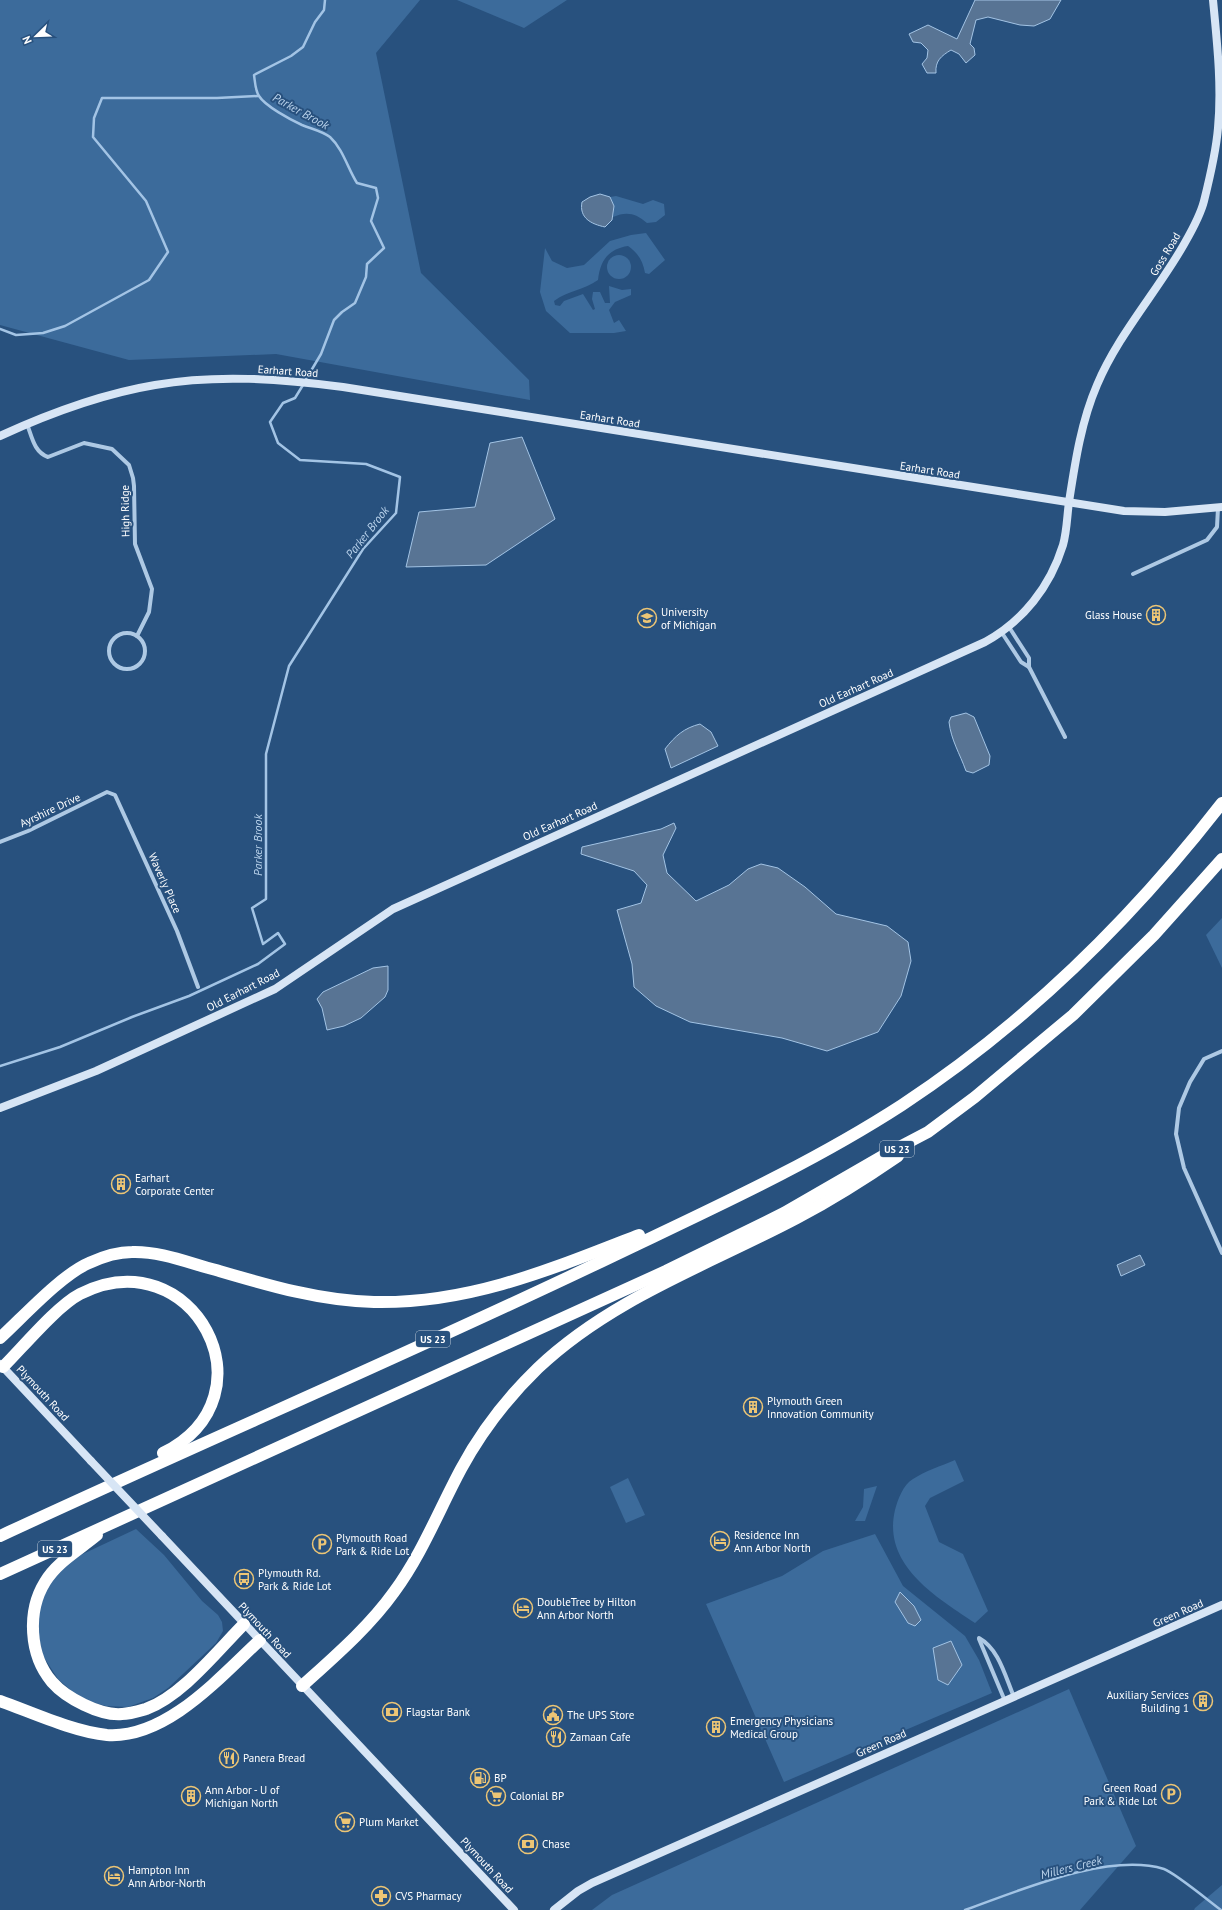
<svg xmlns="http://www.w3.org/2000/svg" width="1222" height="1910" font-family="'PT Sans',sans-serif">
  <style>
    .green { fill: #3c6b9b }
    .water { fill: #587494; stroke: #a3c4e5 }
    .lines { fill: none; stroke-linecap: round; stroke-linejoin: round }
    .stream { stroke: #a3c4e5; stroke-width: 2.5 }
    .street { stroke: #aec9e4; stroke-width: 4 }
    .secondary { stroke: #d7e5f5; stroke-width: 8 }
    .highway { stroke: #fff; stroke-width: 12 }
    .secondary-bridge { stroke: #d7e5f5; stroke-width: 8 }
    .labels { text-anchor: middle; dominant-baseline: central; stroke-width: 4; stroke-linejoin: round; paint-order: stroke }
    .shield { fill: #28517e; stroke: #becbd8; stroke-width: 1 }
    .shield-label { font-size: 10px; font-weight: bold; fill: #fff }
    .street-label { font-size: 11px; fill: #fff; stroke: #28517e }
    .poi-label { font-size: 11px; fill: #fff; stroke: #28517e; text-anchor: start }
    .water-label { font-size: 12px; font-style: italic; fill: #bad3ec; stroke: #28517e }
  </style>
  <rect width="100%" height="100%" fill="#28517e"/>
  <!-- green -->
  <g class="green">
    <polygon points="0,0 420,0 376,53 421,273 529,380 530,400 276,354 129,360 0,325"/>
    <polygon points="457,0 567,0 524,28"/>
    <path d="M616 196 643 204 653 200 664 204 665 215 656 222 647 223C636 213 626 211 613 217L614 206 610 197Z"/>
    <path d="M646 233 665 260 649 274 645 273C643 261 638 253 628 246 608 249 600 261 598 280 584 290 569 290 554 301L555 305 560 306 564 301 583 294 593 310 595 309 592 299 593 292H600L605 303H610L609 286 622 290 631 289V295L615 302 609 310 614 323 619 320 626 331 614 333H570L546 311 540 292 545 248 552 261 567 268 584 265 610 241 631 235Z"/>
    <circle cx="619" cy="267" r="12"/>
    <polygon points="1222,918 1222,968 1206,935"/>
    <path d="M955 1460 964 1481 930 1498 925 1506 939 1542 963 1554 988 1611 975 1623C936 1597 882 1565 895 1510 898 1499 903 1485 913 1479 925 1471 941 1466 955 1460Z"/>
    <polygon points="628,1478 645,1515 626,1523 610,1487"/>
    <polygon points="877,1486 865,1521 855,1521 863,1507 864,1489"/>
    <polygon points="136,1529 164,1555 202,1601 218,1615 222,1622 223,1631 216,1643 168,1688 153,1698 128,1707 106,1706 81,1699 58,1679 43,1656 38,1632 39,1611 46,1588 68,1561"/>
    <polygon points="875,1534 903,1586 965,1636 979,1660 992,1693 784,1782 706,1604 782,1576 823,1551"/>
    <polygon points="1069,1689 1136,1846 1080,1910 592,1910 612,1895"/>
    <polygon points="1222,1885 1222,1910 1194,1910 1195,1908"/>
  </g>
  <!-- water -->
  <g class="water">
    <path d="M975 0H1061L1050 19 1034 26 1020 25 988 17 976 20 970 44 974 48 975 55 966 63 959 54 951 50C941 56 935 61 936 73H927L922 64 927 58 928 50 921 43 913 42 909 34 928 25 957 39Z"/>
    <path d="M600 194 610 197 614 206 612 220 605 227C591 224 579 218 582 202L590 197Z"/>
    <polygon points="522,437 555,519 486,565 406,567 419,512 475,507 490,443"/>
    <path d="M966 713 974 717 990 756 989 765 973 773 966 771C960 754 951 740 949 722L951 717Z"/>
    <path d="M700 724 711 732 718 746 671 768 665 749C675 736 684 728 700 724Z"/>
    <polygon points="674,823 676,828 663,855 667,873 696,901 729,885 748,869 761,864 778,868 805,887 836,914 887,926 908,942 911,961 901,996 878,1032 827,1051 782,1038 690,1022 656,1006 634,987 632,964 617,910 641,903 647,885 634,871 581,854 582,847 661,829"/>
    <polygon points="388,966 388,990 385,997 361,1018 344,1026 327,1030 322,1008 317,999 323,992 373,968"/>
    <polygon points="1140,1255 1145,1265 1121,1276 1117,1265"/>
    <polygon points="900,1592 914,1606 921,1620 915,1626 908,1623 895,1602"/>
    <polygon points="951,1641 962,1665 948,1685 938,1680 933,1648"/>
  </g>
  <g class="lines">
    <!-- stream -->
    <g class="stream">
      <polyline points="0,329 16,335 43,333 65,326 149,280 168,252 146,201 93,137 94,118 102,98 217,98 258,96"/>
      <path d="M305 381 321 354 334 320 342 312 355 303 366 277 367 264 384 248 371 221 378 198 376 188 357 183C348 169 343 149 330 137 322 131 312 129 302 125 291 120 265 106 259 96 255 90 255 81 254 75L291 56 303 47 315 22 324 10 325 0"/>
      <polyline points="0,1066 60,1047 132,1017 189,996 258,964 285,944 278,933 263,944 252,908 266,899 266,754 289,666 363,549 396,513 400,477 366,464 300,460 278,443 270,422 283,403 295,398 303,385"/>
      <path d="M965 1910C1019 1891 1107 1852 1164 1869 1175 1873 1209 1901 1221 1910"/>
    </g>
    <!-- street -->
    <g class="street">
      <path d="M27 424C32 437 34 452 48 457L84 443 112 449 129 465 133 478 134 486 135 544 152 589 149 612 137 636"/>
      <polyline points="1133,574 1207,540 1217,527 1218,508"/>
      <polyline points="1009,627 1029,658 1029,667 1065,737"/>
      <polyline points="1002,633 1021,662 1029,667"/>
      <circle cx="127" cy="651" r="18"/>
      <polyline points="0,842 28,831 107,792 115,795 177,931 198,987"/>
      <polyline points="1222,1051 1204,1059 1190,1082 1179,1108 1176,1134 1184,1168 1222,1253"/>
      <path d="M979 1638C999 1649 1005 1676 1014 1697"/>
      <polyline points="979,1639 1005,1701"/>
    </g>
    <!-- secondary -->
    <g class="secondary">
      <path d="M0 436C50 413 101 394 155 385 217 374 281 379 343 387L1124 511 1165 512 1222 507"/>
      <path d="M0 1108 96 1071 275 989 393 909 985 642C1023 621 1050 587 1063 545 1067 531 1067 516 1069 502 1075 463 1081 422 1097 385 1118 335 1156 293 1183 246 1191 232 1200 217 1204 201 1210 177 1216 152 1218 128 1222 86 1217 42 1213 0"/>
      <polyline points="0,1364 91,1461"/>
      <polyline points="162,1536 514,1910"/>
      <polyline points="554,1910 578,1891 592,1883 1222,1605"/>
    </g>
    <!-- highway -->
    <g class="highway">
      <path d="M0 1338C23 1317 61 1275 89 1263 102 1257 118 1252 132 1252 160 1251 189 1263 216 1270 267 1285 320 1301 374 1302 469 1304 552 1269 639 1235"/>
      <path d="M3 1367C23 1347 57 1306 80 1294 192 1237 278 1396 163 1453"/>
      <path d="M97 1535C79 1550 57 1562 45 1582 27 1611 29 1655 52 1682 66 1698 100 1716 122 1714 129 1714 139 1711 146 1709 182 1696 217 1651 244 1624"/>
      <path d="M0 1536C204 1441 411 1353 613 1256 711 1209 811 1164 902 1105 1025 1024 1132 919 1222 803"/>
      <polyline points="0,1574 666,1271 784,1213 888,1153 928,1132 975,1097 1073,1015 1154,935 1222,859"/>
      <path d="M302 1686C334 1657 369 1627 394 1592 422 1554 439 1510 461 1469 481 1432 508 1397 538 1368 612 1298 708 1265 797 1218 831 1200 866 1178 898 1156"/>
      <path d="M0 1701C31 1712 74 1732 107 1735 166 1739 219 1678 260 1640"/>
    </g>
    <!-- secondary-bridge -->
    <polyline class="secondary-bridge" points="91,1461 162,1536"/>
  </g>
  <!-- icons -->
  <defs>
    <g id="building-ring" transform="scale(1)"><circle r="9.5" fill="#28517e" stroke="#ecc575" stroke-width="1.5"/><path d="M-4-6H4V6H1V3H-1V6H-4ZM-2.5-4.3h1.7v1.8h-1.7ZM.8-4.3h1.7v1.8H.8ZM-2.5-1h1.7V.8h-1.7ZM.8-1h1.7V.8H.8Z" fill="#ecc575"/></g>
    <g id="university-ring" transform="scale(1)"><circle r="9.5" fill="#28517e" stroke="#ecc575" stroke-width="1.5"/><path d="M0-5L7-2L0 1L-7-2ZM-4 1L0 2.5L4 1V4Q0 6-4 4Z" fill="#ecc575"/></g>
    <g id="hotel-ring" transform="scale(1)"><circle r="9.5" fill="#28517e" stroke="#ecc575" stroke-width="1.5"/><path d="M-6-4.5h1.5V1H6V5H4.5V3h-9V5H-6ZM-4 0a1.8 1.8 0 1 1 3.6 0ZM.5 0V-2.5h3Q6-2.5 6 0Z" fill="#ecc575"/></g>
    <g id="parking-ring" transform="scale(1)"><circle r="9.5" fill="#28517e" stroke="#ecc575" stroke-width="1.5"/><path d="M-3.5-5.5H1a3.5 3.5 0 0 1 0 7H-1V5.5H-3.5ZM-1-3.4V-.6H.8a1.4 1.4 0 0 0 0-2.8Z" fill="#ecc575"/></g>
    <g id="bus-ring" transform="scale(1)"><circle r="9.5" fill="#28517e" stroke="#ecc575" stroke-width="1.5"/><path d="M-5-6H5V4H4V6H2V4H-2V6H-4V4H-5ZM-3.5-4V0h7V-4ZM-3.5 1.2v1.5H-2V1.2ZM2 1.2v1.5H3.5V1.2Z" fill="#ecc575"/></g>
    <g id="bank-ring" transform="scale(1)"><circle r="9.5" fill="#28517e" stroke="#ecc575" stroke-width="1.5"/><path d="M-6-4H6V4H-6ZM0-2.3a2.3 2.3 0 1 0 0 4.6a2.3 2.3 0 1 0 0-4.6Z" fill="#ecc575"/></g>
    <g id="civic-ring" transform="scale(1)"><circle r="9.5" fill="#28517e" stroke="#ecc575" stroke-width="1.5"/><path d="M-.6-6.5H3V-4.5H.6V-3L4-1V1h2V6H-6V1h2V-1L-.6-3ZM-1.2 2.5V6h2.4V2.5Z" fill="#ecc575"/></g>
    <g id="restaurant-ring" transform="scale(1)"><circle r="9.5" fill="#28517e" stroke="#ecc575" stroke-width="1.5"/><path d="M-5-6h1v4h1v-4h1v4h1v-4h1v5L-1.5 .5V6h-2V.5L-5-1ZM5-6V6H3V1.5H1.5Q1.5-4 5-6Z" fill="#ecc575"/></g>
    <g id="fuel-ring" transform="scale(1)"><circle r="9.5" fill="#28517e" stroke="#ecc575" stroke-width="1.5"/><path d="M-5.5-6h7V0h2V4h1.3V-2.5L3-4.5l.8-.8L6-3V5H2.5V1h-1V6h-7ZM-4.2-4.7v3.2H.2V-4.7Z" fill="#ecc575"/></g>
    <g id="supermarket-ring" transform="scale(1)"><circle r="9.5" fill="#28517e" stroke="#ecc575" stroke-width="1.5"/><path d="M-6-5.5h2.5l.6 2H6L4.5 2H-2.5L-4.4-4H-6ZM-1.5 3.2a1.3 1.3 0 1 0 .1 0ZM3 3.2a1.3 1.3 0 1 0 .1 0Z" fill="#ecc575"/></g>
    <g id="pharmacy-ring" transform="scale(1)"><circle r="9.5" fill="#28517e" stroke="#ecc575" stroke-width="1.5"/><path d="M-2-6h4v4h4v4h-4v4h-4v-4h-4v-4h4Z" fill="#ecc575"/></g>
  </defs>
  <g fill-rule="evenodd">
    <use href="#building-ring" x="1156" y="615"/>
    <use href="#university-ring" x="647" y="618"/>
    <use href="#building-ring" x="121" y="1184"/>
    <use href="#building-ring" x="753" y="1407"/>
    <use href="#hotel-ring" x="720" y="1541"/>
    <use href="#parking-ring" x="322" y="1544"/>
    <use href="#bus-ring" x="244" y="1579"/>
    <use href="#hotel-ring" x="523" y="1608"/>
    <use href="#building-ring" x="1203" y="1701"/>
    <use href="#bank-ring" x="392" y="1712"/>
    <use href="#civic-ring" x="553" y="1715"/>
    <use href="#building-ring" x="716" y="1727"/>
    <use href="#restaurant-ring" x="556" y="1737"/>
    <use href="#restaurant-ring" x="229" y="1758"/>
    <use href="#fuel-ring" x="480" y="1778"/>
    <use href="#parking-ring" x="1171" y="1794"/>
    <use href="#building-ring" x="191" y="1796"/>
    <use href="#supermarket-ring" x="496" y="1796"/>
    <use href="#supermarket-ring" x="345" y="1822"/>
    <use href="#bank-ring" x="528" y="1844"/>
    <use href="#hotel-ring" x="114" y="1876"/>
    <use href="#pharmacy-ring" x="381" y="1896"/>
  </g>
  <g class="labels">
    <!-- shield labels -->
    <g class="shield">
      <rect x="880" y="1141" width="34" height="16" rx="3"/>
      <rect x="416" y="1331" width="34" height="16" rx="3"/>
      <rect x="38" y="1541" width="34" height="16" rx="3"/>
    </g>
    <g class="shield-label">
      <text x="897" y="1149">US 23</text>
      <text x="433" y="1339">US 23</text>
      <text x="55" y="1549">US 23</text>
    </g>
    <!-- street labels -->
    <g class="street-label">
      <text transform="translate(1165 254) rotate(-59)">Goss Road</text>
      <text transform="translate(288 371) rotate(4)">Earhart Road</text>
      <text transform="translate(610 419) rotate(9)">Earhart Road</text>
      <text transform="translate(930 470) rotate(9)">Earhart Road</text>
      <text transform="translate(125 511) rotate(-91)">High Ridge</text>
      <text transform="translate(856 688) rotate(-24)">Old Earhart Road</text>
      <text transform="translate(50 810) rotate(-25)">Ayrshire Drive</text>
      <text transform="translate(560 821) rotate(-24)">Old Earhart Road</text>
      <text transform="translate(165 883) rotate(66)">Waverly Place</text>
      <text transform="translate(243 990) rotate(-27)">Old Earhart Road</text>
      <text transform="translate(43 1393) rotate(47)">Plymouth Road</text>
      <text transform="translate(1178 1613) rotate(-24)">Green Road</text>
      <text transform="translate(265 1630) rotate(47)">Plymouth Road</text>
      <text transform="translate(881 1743) rotate(-24)">Green Road</text>
      <text transform="translate(487 1865) rotate(47)">Plymouth Road</text>
    </g>
    <!-- poi labels -->
    <g class="poi-label">
      <text x="661" y="612">University<tspan x="661" dy="13">of Michigan</tspan></text>
      <text x="1142" y="615" text-anchor="end">Glass House</text>
      <text x="135" y="1178">Earhart<tspan x="135" dy="13">Corporate Center</tspan></text>
      <text x="767" y="1401">Plymouth Green<tspan x="767" dy="13">Innovation Community</tspan></text>
      <text x="734" y="1535">Residence Inn<tspan x="734" dy="13">Ann Arbor North</tspan></text>
      <text x="336" y="1538">Plymouth Road<tspan x="336" dy="13">Park &amp; Ride Lot</tspan></text>
      <text x="258" y="1573">Plymouth Rd.<tspan x="258" dy="13">Park &amp; Ride Lot</tspan></text>
      <text x="537" y="1602">DoubleTree by Hilton<tspan x="537" dy="13">Ann Arbor North</tspan></text>
      <text x="1189" y="1695" text-anchor="end">Auxiliary Services<tspan x="1189" dy="13">Building 1</tspan></text>
      <text x="406" y="1712">Flagstar Bank</text>
      <text x="567" y="1715">The UPS Store</text>
      <text x="730" y="1721">Emergency Physicians<tspan x="730" dy="13">Medical Group</tspan></text>
      <text x="570" y="1737">Zamaan Cafe</text>
      <text x="243" y="1758">Panera Bread</text>
      <text x="494" y="1778">BP</text>
      <text x="1157" y="1788" text-anchor="end">Green Road<tspan x="1157" dy="13">Park &amp; Ride Lot</tspan></text>
      <text x="205" y="1790">Ann Arbor - U of<tspan x="205" dy="13">Michigan North</tspan></text>
      <text x="510" y="1796">Colonial BP</text>
      <text x="359" y="1822">Plum Market</text>
      <text x="542" y="1844">Chase</text>
      <text x="128" y="1870">Hampton Inn<tspan x="128" dy="13">Ann Arbor-North</tspan></text>
      <text x="395" y="1896">CVS Pharmacy</text>
    </g>
    <!-- water labels -->
    <g class="water-label">
      <text transform="translate(301 111) rotate(29)">Parker Brook</text>
      <text transform="translate(367 532) rotate(-52)">Parker Brook</text>
      <text transform="translate(257 845) rotate(-90)">Parker Brook</text>
      <text transform="translate(1071 1867) rotate(-14)">Millers Creek</text>
    </g>
  </g>
  <!-- north arrow -->
  <g transform="translate(36 36) rotate(247)" stroke="#28517e" stroke-width="3" paint-order="stroke">
  <path d="M0-3L7 15L0 10L-7 15Z" fill="#ffffff"/>
  <text y="-6" font-size="11" font-weight="bold" text-anchor="middle" fill="#ffffff">N</text>
  </g>
</svg>
